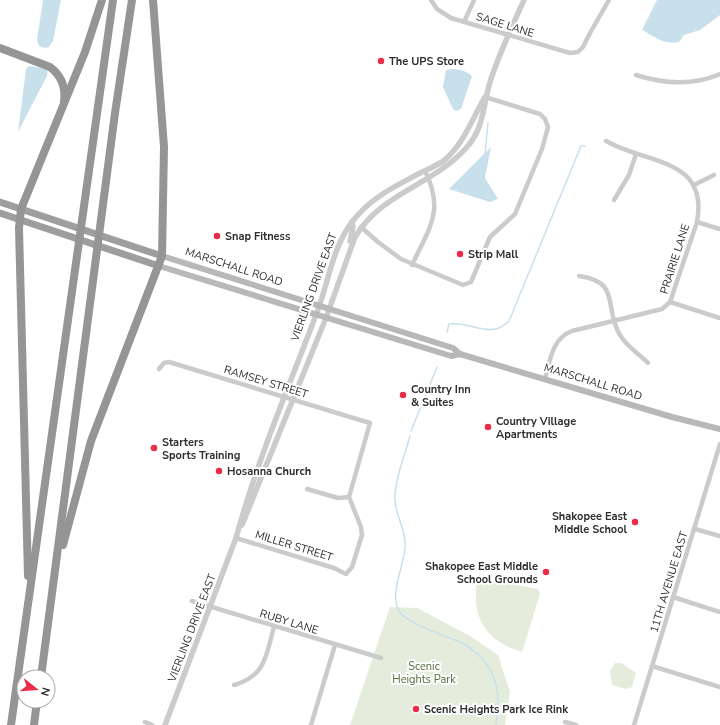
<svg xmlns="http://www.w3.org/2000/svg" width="720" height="725" font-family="'Nunito Sans',sans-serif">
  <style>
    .green { fill: #e5ecdb }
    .water { fill: #c7e0ec }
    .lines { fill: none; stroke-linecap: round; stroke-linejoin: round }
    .stream { stroke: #c7e0ec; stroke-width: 1.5 }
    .minor { stroke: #cbcbcb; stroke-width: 4.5 }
    .tertiary { stroke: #cbcbcb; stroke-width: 5.5 }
    .secondary { stroke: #b8b8b8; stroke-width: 6 }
    .trunk { stroke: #9e9e9e; stroke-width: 7 }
    .motorway { stroke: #959595; stroke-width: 8 }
    .poi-dot { fill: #e92c47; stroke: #fff; stroke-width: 1.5 }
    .labels { text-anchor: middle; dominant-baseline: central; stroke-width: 4; stroke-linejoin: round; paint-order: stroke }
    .street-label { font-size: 11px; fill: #2e2e2e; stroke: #fff }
    .poi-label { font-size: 11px; font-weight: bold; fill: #2e2e2e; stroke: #fff; text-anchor: start }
    .park-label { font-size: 11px; fill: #546b3a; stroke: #fff }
  </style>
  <rect width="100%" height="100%" fill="#fff"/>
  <!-- green -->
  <g class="green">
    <path d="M478 578 538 589 540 594 522 652C485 641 470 616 478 578Z"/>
    <polygon points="390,607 417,608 470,636 498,655 510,692 505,725 350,725"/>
    <polygon points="615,663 621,663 636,673 632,687 626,689 612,685 610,672"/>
  </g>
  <!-- water -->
  <g class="water">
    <polygon points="43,0 61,0 53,41 49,47 45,48 39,46 37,40"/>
    <path d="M657 0H720V15L700 30 684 35 679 42C663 45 655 37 642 30Z"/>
    <polygon points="29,66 48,69 47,76 18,132 26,69"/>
    <path d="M452 69C459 69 466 71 472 76L461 109 456 111 453 109 443 87 446 70Z"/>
    <polygon points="491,147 485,178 498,199 490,202 449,189"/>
  </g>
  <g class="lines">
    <!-- stream -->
    <g class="stream">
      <polyline points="485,153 488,123"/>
      <path d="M447 332 449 324C471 321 491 340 509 321L581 146H585"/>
      <polyline points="411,431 437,367"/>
      <path d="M410 436C405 455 396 475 395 495 393 513 407 529 405 548 404 566 389 593 399 611 408 625 448 636 464 644 496 664 502 689 496 725"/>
    </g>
    <!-- minor -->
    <g class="minor">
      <polyline points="431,0 437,9 451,18 570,53 578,52 583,47 590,33 609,0"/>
      <polyline points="464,22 474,0"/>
      <path d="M636 75C664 84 692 86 720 74"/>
      <polyline points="694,185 714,175"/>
      <polyline points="614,200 629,175 636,154"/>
      <polyline points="697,222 720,229"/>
      <polyline points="361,227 378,242 401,259 463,285 471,282 490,237 515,214 542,149 548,127 545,119 540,114 485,97"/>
      <path d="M412 265C429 228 445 211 425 171"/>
      <path d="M579 276C622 282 603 307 620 335 626 346 639 354 648 363"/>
      <polyline points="670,302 720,318"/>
      <polyline points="159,369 164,363 169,362 370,423 349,497 361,527 362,535 352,567 346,574 334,568 236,538"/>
      <path d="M545 379C550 361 552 338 572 331L662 309 670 302 697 222C709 157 645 164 606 141"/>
      <polyline points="307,489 338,498 349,497"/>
      <polyline points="695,529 720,536"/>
      <polyline points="673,597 720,612"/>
      <polyline points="192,601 381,658"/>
      <polyline points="652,666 720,687"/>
      <path d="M234 685C266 676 266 655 274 627"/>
      <polyline points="145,722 152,725"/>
      <polyline points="565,722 576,725"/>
      <polyline points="311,725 335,645"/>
      <polyline points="634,725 720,444"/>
    </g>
    <!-- tertiary -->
    <g class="tertiary">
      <polyline points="350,241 353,227 352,222"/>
      <path d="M242 525 326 318 355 237C383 191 433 186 467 147 485 127 483 102 491 79 500 52 512 26 524 0"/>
      <path d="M165 725 236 538C257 461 288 389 316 315 328 285 332 248 352 222 370 198 394 187 420 173 427 170 435 166 442 162 463 146 472 119 485 97"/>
    </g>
    <!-- secondary -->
    <g class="secondary">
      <polyline points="162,256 453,348 460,354"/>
      <polyline points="159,266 451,356 460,354 672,417 720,429"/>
    </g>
    <!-- trunk -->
    <g class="trunk">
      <polyline points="0,202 162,256"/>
      <polyline points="0,213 159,266"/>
    </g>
    <!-- motorway -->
    <g class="motorway">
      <path d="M0 48 50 67C62 76 66 87 64 102"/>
      <polyline points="63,545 91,441 162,256 164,147 153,0"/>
      <polyline points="28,576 19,228 21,209 85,52 102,0"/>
      <polyline points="41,677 115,113 132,0"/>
      <polyline points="11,725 113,0"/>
      <polyline points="34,725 37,701"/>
    </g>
  </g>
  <!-- markers -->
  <g class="poi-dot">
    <circle cx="381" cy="61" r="4"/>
    <circle cx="217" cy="236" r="4"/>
    <circle cx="460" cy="254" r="4"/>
    <circle cx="403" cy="395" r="4"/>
    <circle cx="488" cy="427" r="4"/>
    <circle cx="154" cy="448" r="4"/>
    <circle cx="219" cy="471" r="4"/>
    <circle cx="635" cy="522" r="4"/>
    <circle cx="546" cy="572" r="4"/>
    <circle cx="416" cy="709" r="4"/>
  </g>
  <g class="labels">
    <!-- street labels -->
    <g class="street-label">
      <text transform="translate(505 25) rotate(17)">SAGE LANE</text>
      <text transform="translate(675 259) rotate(-72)">PRAIRIE LANE</text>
      <text transform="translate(234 267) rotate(18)">MARSCHALL ROAD</text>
      <text transform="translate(314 287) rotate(-70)">VIERLING DRIVE EAST</text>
      <text transform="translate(266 382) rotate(17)">RAMSEY STREET</text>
      <text transform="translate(593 382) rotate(17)">MARSCHALL ROAD</text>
      <text transform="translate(294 546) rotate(17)">MILLER STREET</text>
      <text transform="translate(669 582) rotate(-73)">11TH AVENUE EAST</text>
      <text transform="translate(289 622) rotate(17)">RUBY LANE</text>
      <text transform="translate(192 628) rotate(-69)">VIERLING DRIVE EAST</text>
    </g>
    <!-- poi labels -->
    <g class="poi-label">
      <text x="389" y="61">The UPS Store</text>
      <text x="225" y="236">Snap Fitness</text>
      <text x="468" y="254">Strip Mall</text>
      <text x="411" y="389">Country Inn<tspan x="411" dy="13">&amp; Suites</tspan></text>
      <text x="496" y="421">Country Village<tspan x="496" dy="13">Apartments</tspan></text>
      <text x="162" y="442">Starters<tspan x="162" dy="13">Sports Training</tspan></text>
      <text x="227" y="471">Hosanna Church</text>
      <text x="627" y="516" text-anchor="end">Shakopee East<tspan x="627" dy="13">Middle School</tspan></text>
      <text x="538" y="566" text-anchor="end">Shakopee East Middle<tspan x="538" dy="13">School Grounds</tspan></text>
      <text x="424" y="709">Scenic Heights Park Ice Rink</text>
    </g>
    <!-- park labels -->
    <g class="park-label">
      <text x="424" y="666">Scenic<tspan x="424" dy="13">Heights Park</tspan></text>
    </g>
  </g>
  <!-- north arrow -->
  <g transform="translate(36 689) rotate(107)"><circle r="19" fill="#ffffff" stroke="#ababab"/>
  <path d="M0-3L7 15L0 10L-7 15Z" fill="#e92c47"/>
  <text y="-6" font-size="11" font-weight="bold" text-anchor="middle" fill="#2e2e2e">N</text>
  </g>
</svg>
